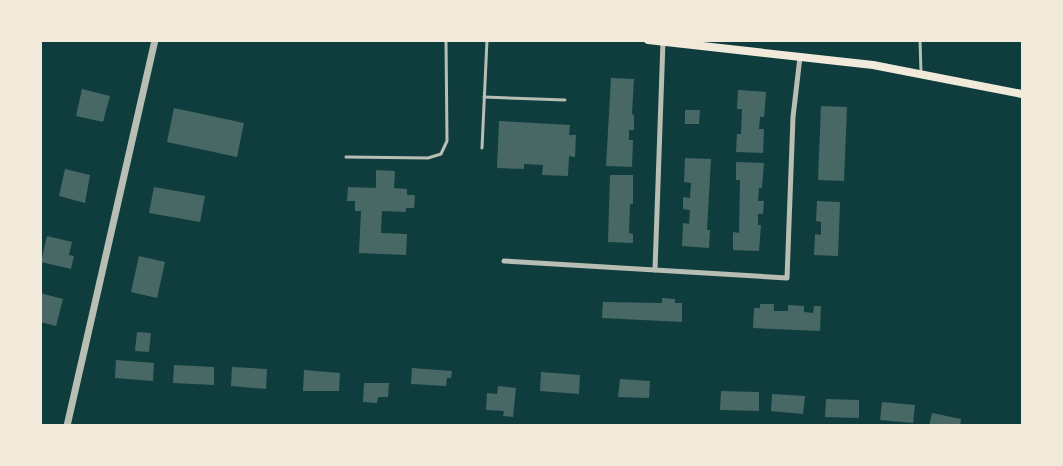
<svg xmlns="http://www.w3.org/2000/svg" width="1063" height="466" font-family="'Fira Sans',sans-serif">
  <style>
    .building { fill: #486865 }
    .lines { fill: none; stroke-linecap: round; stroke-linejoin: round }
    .service { stroke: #b8beb3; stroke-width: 3 }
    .minor { stroke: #b8beb3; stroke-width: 5 }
    .tertiary { stroke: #b8beb3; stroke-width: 7 }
    .primary { stroke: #f1e9da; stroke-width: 8 }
  </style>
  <rect width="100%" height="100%" fill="#0f3d3e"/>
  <!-- building -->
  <g class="building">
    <polygon points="611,78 634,79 632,114 634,115 634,130 629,130 629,140 633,140 632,167 606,166"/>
    <polygon points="82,89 110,96 103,122 76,116"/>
    <polygon points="738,90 766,92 764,117 760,117 759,129 764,129 763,153 736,152 737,134 741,134 742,109 737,109"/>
    <polygon points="821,106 847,107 844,181 818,180"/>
    <polygon points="174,108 244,123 237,157 167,142"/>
    <polygon points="685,110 700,110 699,124 685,124"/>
    <polygon points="499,121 570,125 569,135 576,135 575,157 569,156 568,176 542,175 543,165 524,164 524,169 497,168"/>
    <polygon points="685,158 711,159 707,230 710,230 709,248 682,246 683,223 689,224 690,210 683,209 683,197 690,198 691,183 684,182"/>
    <polygon points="736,162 764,163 762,188 759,188 758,201 764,201 763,214 758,214 758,225 761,225 759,251 733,250 733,232 739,233 740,180 736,180"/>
    <polygon points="65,169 90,175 85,203 59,196"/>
    <polygon points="376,170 395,171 394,188 407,189 407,195 415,195 414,208 406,208 406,212 382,211 381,233 407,234 406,255 359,253 361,211 355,211 355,201 347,201 348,187 376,188"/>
    <polygon points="610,175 633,175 633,204 630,204 629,233 633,234 633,243 608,242"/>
    <polygon points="154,187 205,196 200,222 149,213"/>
    <polygon points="817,201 840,202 838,256 814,255 815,234 821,235 821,222 816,221"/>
    <polygon points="47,236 72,242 69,255 74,256 71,269 41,262"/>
    <polygon points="139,256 165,262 157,298 131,292"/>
    <polygon points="40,293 63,299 56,326 40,322"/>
    <polygon points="662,298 675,299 675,303 682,303 682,322 602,318 603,302 662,303"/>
    <polygon points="760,304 774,304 774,311 788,311 788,305 804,306 804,312 813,313 814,306 821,306 820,331 753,328 754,308 760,308"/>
    <polygon points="137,332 151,333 149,352 135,351"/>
    <polygon points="116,360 154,363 153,381 115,378"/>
    <polygon points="174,365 214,367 214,385 173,383"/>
    <polygon points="232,367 267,369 266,389 231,386"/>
    <polygon points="412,368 452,371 451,378 447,378 446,386 411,384"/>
    <polygon points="304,370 340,373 339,391 303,391"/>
    <polygon points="541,372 580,375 579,394 540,391"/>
    <polygon points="620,379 650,381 649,398 618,397"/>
    <polygon points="364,383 389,383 388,397 378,397 377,403 363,402"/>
    <polygon points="498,386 516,388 513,417 503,416 504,411 486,410 487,393 497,394"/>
    <polygon points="721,391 759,392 759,411 720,410"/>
    <polygon points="772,394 805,396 803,414 771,411"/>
    <polygon points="826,399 859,400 859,418 825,417"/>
    <polygon points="882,402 915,405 913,423 880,420"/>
    <polygon points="932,413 961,419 960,426 929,426"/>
  </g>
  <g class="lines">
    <!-- service -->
    <g class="service">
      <polyline points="920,40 921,73"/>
      <polyline points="484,97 565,100"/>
      <polyline points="482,148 487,40"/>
      <polyline points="346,157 428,158 441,154 447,141 446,40"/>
    </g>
    <!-- minor -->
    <g class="minor">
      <polyline points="504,261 787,278 793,117 800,57"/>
      <polyline points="655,270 663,41"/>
    </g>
    <!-- tertiary -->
    <polyline class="tertiary" points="67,426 155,40"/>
    <!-- primary -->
    <polyline class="primary" points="648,40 873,65 1022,94"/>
  </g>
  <!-- border -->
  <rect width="1063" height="466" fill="none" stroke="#f1e9da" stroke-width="84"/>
</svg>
